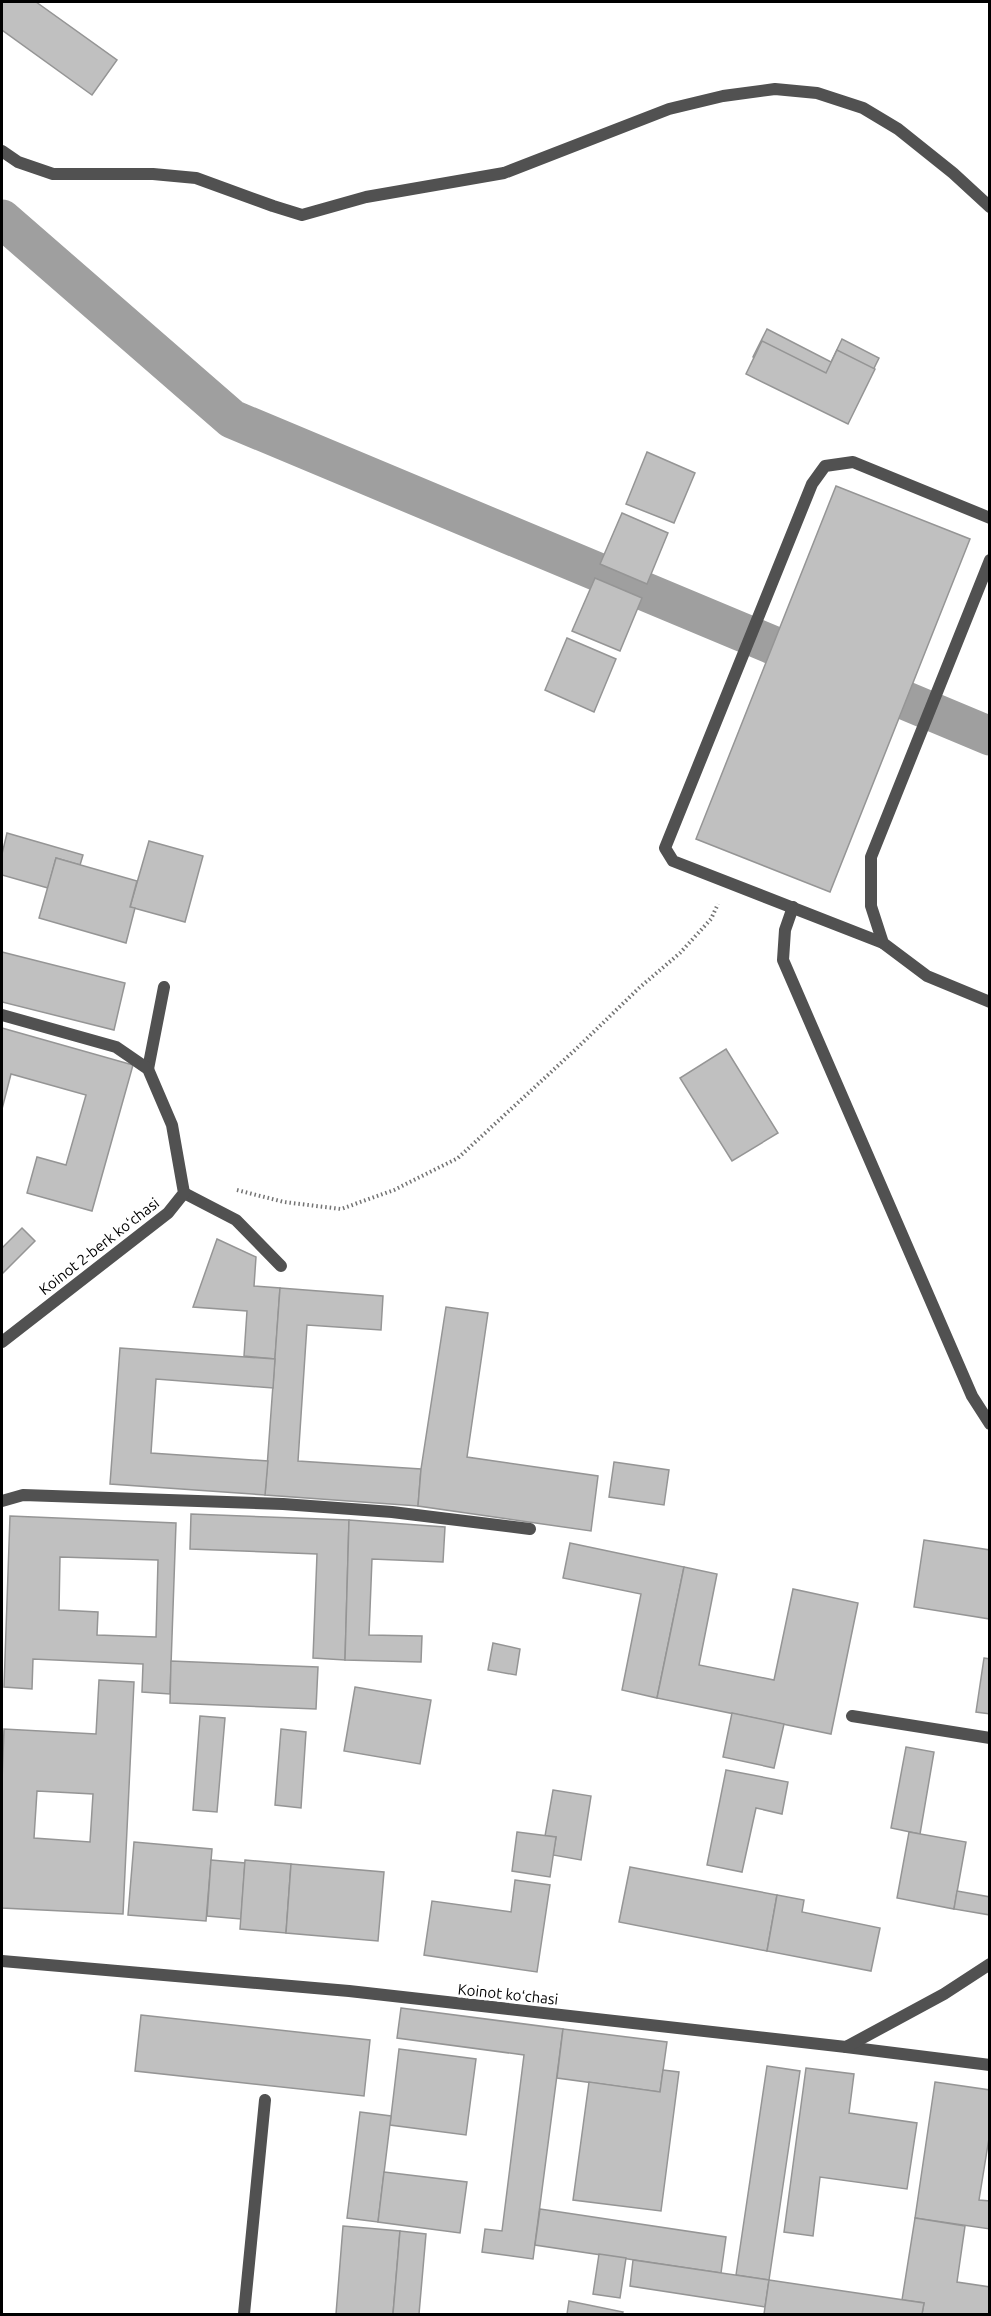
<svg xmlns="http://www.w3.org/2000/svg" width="991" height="2316" font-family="Ubuntu,sans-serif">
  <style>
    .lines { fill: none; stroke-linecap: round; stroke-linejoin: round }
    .canal { stroke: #9f9f9f; stroke-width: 39 }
    .building { fill: #c0c0c0; stroke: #959595; stroke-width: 1.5; fill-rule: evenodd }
    .path { stroke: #737373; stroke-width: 4; stroke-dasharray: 1.5 3; stroke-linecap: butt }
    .service { stroke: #515151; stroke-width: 12 }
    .minor { stroke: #515151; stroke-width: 12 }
    .labels { text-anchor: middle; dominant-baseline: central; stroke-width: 6; stroke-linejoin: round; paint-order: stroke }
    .street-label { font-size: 15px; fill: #000; stroke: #fff }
  </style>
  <rect width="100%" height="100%" fill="#fff"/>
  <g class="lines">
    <!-- canal -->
    <polyline class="canal" points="2,219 232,419 990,736"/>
  </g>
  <!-- building -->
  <g class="building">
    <polygon points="2,2 36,2 117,60 92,95 2,30"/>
    <polygon points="767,329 831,362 842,339 879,358 854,409 753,357"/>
    <polygon points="762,341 826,373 837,350 875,369 848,424 746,374"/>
    <polygon points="647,452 695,473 674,523 626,504"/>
    <polygon points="836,486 970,539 830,892 696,839"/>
    <polygon points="622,513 668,533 647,584 600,564"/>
    <polygon points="595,578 642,598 620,651 572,631"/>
    <polygon points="567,638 616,659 594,712 545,690"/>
    <polygon points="7,833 83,855 80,865 56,858 48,888 2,875 2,854"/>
    <polygon points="149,841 203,856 185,922 130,907"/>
    <polygon points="56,858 137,881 130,907 135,908 126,943 39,918"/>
    <polygon points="2,952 125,983 114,1030 2,1002"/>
    <polygon points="2,1028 133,1065 92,1211 27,1193 37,1157 66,1165 86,1095 11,1074 2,1109"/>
    <polygon points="726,1049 778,1133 732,1161 680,1078"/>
    <polygon points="22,1228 35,1241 2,1274 2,1248"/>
    <polygon points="217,1239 256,1257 254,1286 280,1288 275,1359 244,1356 247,1311 193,1307"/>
    <polygon points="280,1288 383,1296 381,1330 307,1325 298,1461 421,1469 418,1506 265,1495"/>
    <polygon points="446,1307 488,1313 467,1457 598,1476 591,1531 418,1506 421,1469"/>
    <polygon points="120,1348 275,1359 273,1388 156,1379 151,1453 268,1461 265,1495 110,1484"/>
    <polygon points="614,1462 669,1470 664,1505 609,1497"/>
    <polygon points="191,1514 349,1520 345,1660 313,1658 317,1554 190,1549"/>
    <path d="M10 1516 176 1523 170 1694 142 1692 143 1664 33 1659 32 1689 4 1687ZM60 1557 158 1560 156 1637 97 1635 98 1612 59 1610Z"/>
    <polygon points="349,1520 445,1527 443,1562 372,1559 369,1635 422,1636 421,1662 345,1660"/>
    <polygon points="924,1540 990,1550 990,1619 914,1607"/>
    <polygon points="570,1543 684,1567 657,1698 622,1690 641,1594 563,1578"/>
    <polygon points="684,1567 717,1574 699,1665 774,1680 793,1589 858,1603 831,1734 657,1698"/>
    <polygon points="493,1643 520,1649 516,1675 488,1670"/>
    <polygon points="984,1658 990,1659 990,1714 976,1712"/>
    <polygon points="171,1661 318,1667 316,1709 170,1703"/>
    <path d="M99 1680 134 1682 123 1914 2 1908V1781L4 1729 96 1734ZM37 1791 93 1794 90 1842 34 1838Z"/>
    <polygon points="355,1687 431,1700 420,1764 344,1751"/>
    <polygon points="732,1713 784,1724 774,1768 723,1757"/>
    <polygon points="200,1716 225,1718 217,1812 193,1810"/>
    <polygon points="281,1729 306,1732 301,1808 275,1805"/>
    <polygon points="906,1747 934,1752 920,1834 891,1828"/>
    <polygon points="726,1770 788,1782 782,1814 756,1808 742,1872 707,1865"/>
    <polygon points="553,1790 591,1796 581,1860 553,1855 556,1837 545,1836"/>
    <polygon points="517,1832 556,1837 550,1877 512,1871"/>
    <polygon points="909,1832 966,1842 954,1909 897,1898"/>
    <polygon points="134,1842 212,1849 206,1921 128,1915"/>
    <polygon points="211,1860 245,1863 241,1919 207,1916"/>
    <polygon points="245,1860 291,1864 286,1933 240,1929"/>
    <polygon points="291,1864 384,1872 378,1941 286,1933"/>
    <polygon points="630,1867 777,1895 767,1951 619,1922"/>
    <polygon points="515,1880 550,1885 537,1972 424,1955 432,1901 511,1912"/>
    <polygon points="957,1891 990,1897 990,1915 954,1909"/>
    <polygon points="777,1895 804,1900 802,1912 880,1928 871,1971 767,1951"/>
    <polygon points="401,2008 563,2029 533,2259 482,2252 485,2229 502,2231 524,2055 397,2038"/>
    <polygon points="141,2015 370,2040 364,2096 135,2071"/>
    <polygon points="563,2029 667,2042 660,2092 557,2078"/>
    <polygon points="399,2049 476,2059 466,2135 390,2125"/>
    <polygon points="767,2066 800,2071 769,2280 736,2275"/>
    <polygon points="806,2068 854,2074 849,2113 917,2123 907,2189 820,2177 813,2236 784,2232"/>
    <polygon points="663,2070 679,2072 661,2211 573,2200 589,2082 660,2092"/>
    <polygon points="935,2082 990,2090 990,2132 979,2200 990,2201 990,2229 915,2218"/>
    <polygon points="360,2112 391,2116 378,2222 347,2218"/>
    <polygon points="384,2172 467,2182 460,2233 378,2222"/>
    <polygon points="540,2209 726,2237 721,2273 535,2245"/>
    <polygon points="915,2218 965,2226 957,2282 990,2287 990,2314 922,2314 924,2303 902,2300"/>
    <polygon points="343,2226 400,2231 393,2314 336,2314"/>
    <polygon points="400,2231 426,2234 419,2314 393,2314"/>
    <polygon points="599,2254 626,2258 620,2298 593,2294"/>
    <polygon points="633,2260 769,2280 765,2307 630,2286"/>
    <polygon points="769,2280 924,2303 922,2314 764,2314"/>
    <polygon points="569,2301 623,2312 622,2314 567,2314"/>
  </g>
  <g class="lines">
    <!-- path -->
    <polyline class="path" points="237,1190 284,1202 341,1209 394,1190 458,1158 576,1049 639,988 680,953 711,919 718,904"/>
    <!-- service -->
    <g class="service">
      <polyline points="2,151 18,162 53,174 153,174 196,178 273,206 302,215 366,197 504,173 669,109 723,96 775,89 817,93 863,108 898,129 953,173 990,207"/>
      <polyline points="990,560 871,857 871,906 883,943 927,976 990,1002"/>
      <polyline points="793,907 785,930 783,960 972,1396 990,1424"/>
      <polyline points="883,943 673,861 665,848 812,484 825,466 853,462 990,518"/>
      <polyline points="148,1069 164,987"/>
      <polyline points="184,1193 236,1220 281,1266"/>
      <polyline points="852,1716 990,1738"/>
      <polyline points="846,2047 990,2065"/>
      <polyline points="244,2314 265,2100"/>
    </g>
    <!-- minor -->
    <g class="minor">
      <polyline points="2,1015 116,1047 148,1069 172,1125 184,1193 168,1213 2,1342"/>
      <polyline points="2,1501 23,1495 283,1504 392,1512 530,1529"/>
      <polyline points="2,1961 349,1991 846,2047 944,1994 990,1964"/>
    </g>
  </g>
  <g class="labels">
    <!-- street labels -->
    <g class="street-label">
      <text transform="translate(99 1246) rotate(-38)">Koinot 2-berk koʻchasi</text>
      <text transform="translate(508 1994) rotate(6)">Koinot koʻchasi</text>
    </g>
  </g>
  <!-- border -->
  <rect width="991" height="2316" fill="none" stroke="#000000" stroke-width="6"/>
</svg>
